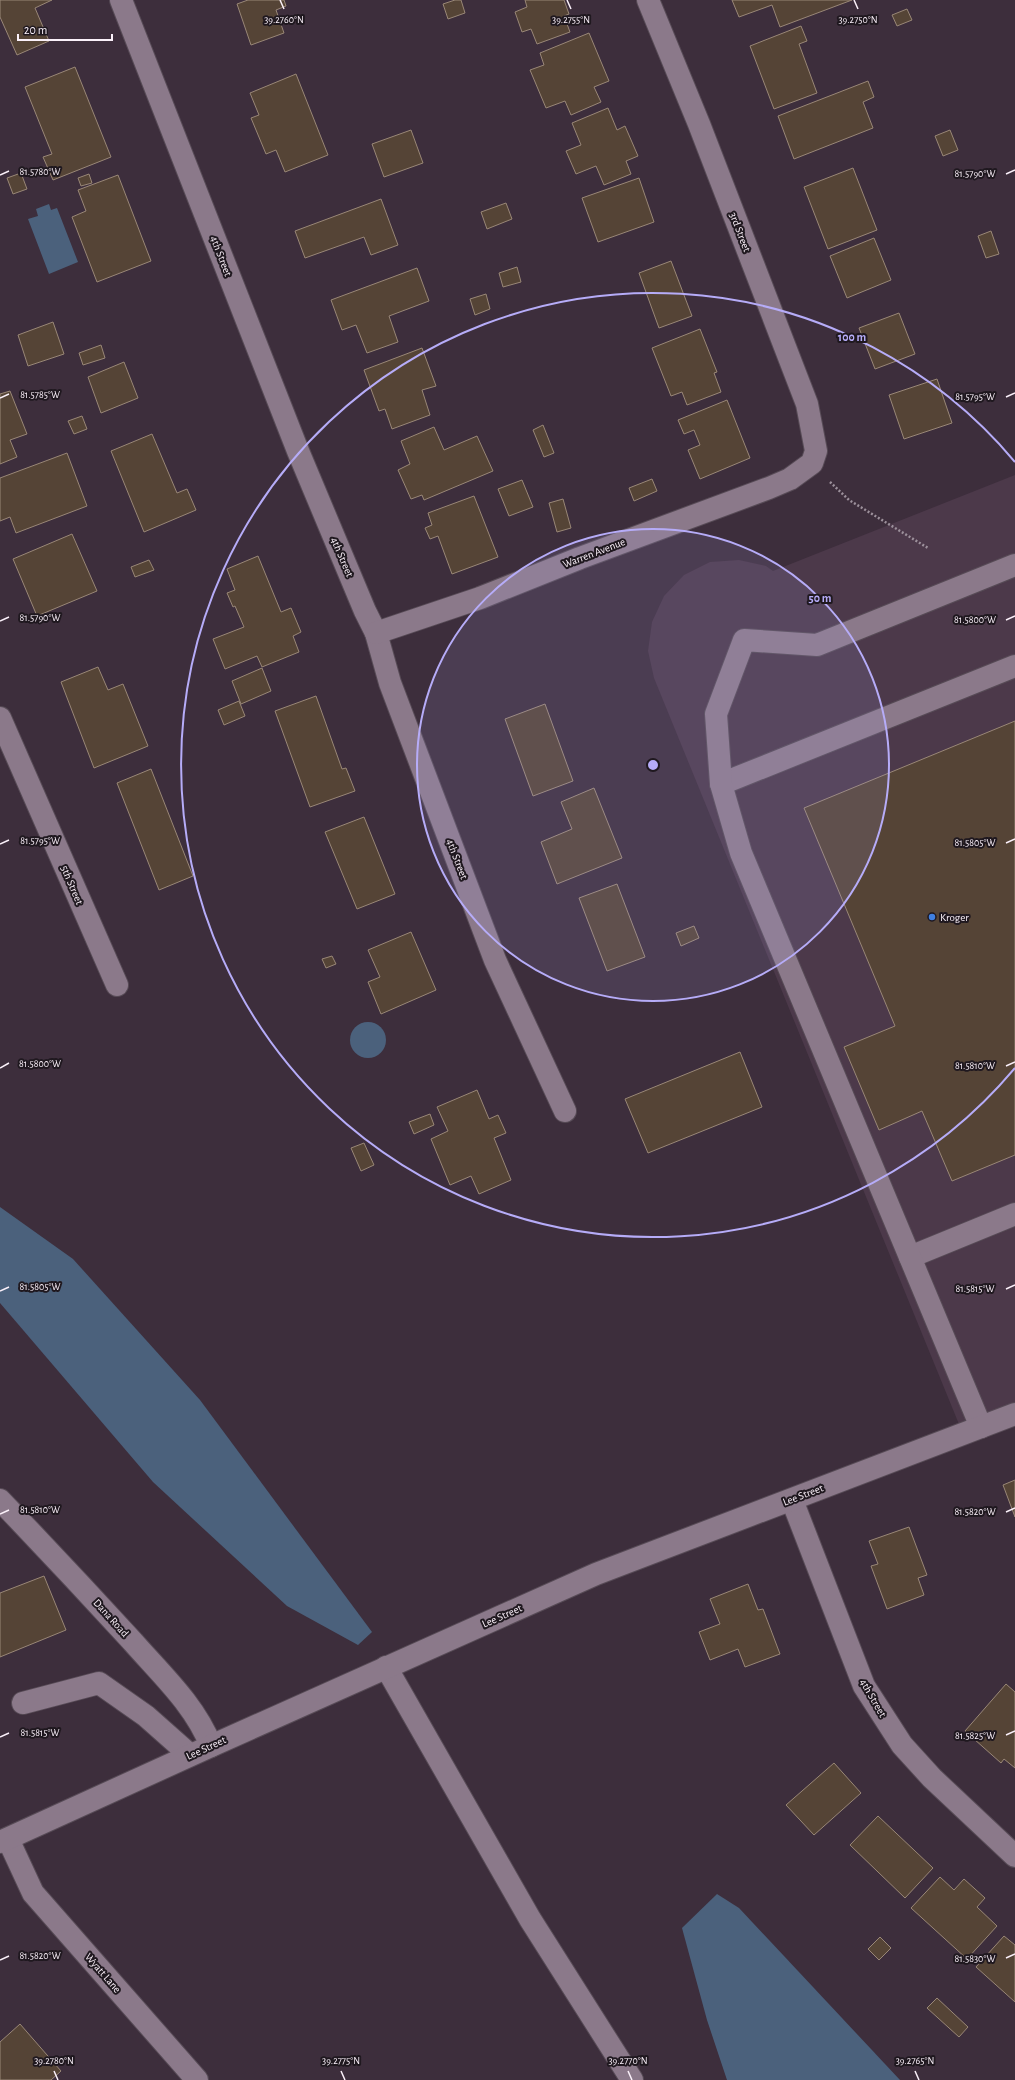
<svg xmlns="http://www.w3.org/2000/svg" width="1015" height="2080" font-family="'Alegreya Sans',sans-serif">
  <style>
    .built { fill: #4c394a }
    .water { fill: #4b617c }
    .building { fill: #554436; stroke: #998777 }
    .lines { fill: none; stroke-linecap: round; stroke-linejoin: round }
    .minor-casing { stroke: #574b56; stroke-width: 24 }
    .path { stroke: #9c909b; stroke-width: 2.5; stroke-dasharray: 2 2; stroke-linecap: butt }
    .minor { stroke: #8b798a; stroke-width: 22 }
    .ticks { fill: none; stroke: #fbf1fa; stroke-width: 1.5 }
    .ring { fill: none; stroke: #b6acf8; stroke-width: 2 }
    .shop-dot { fill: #3f7fe0; stroke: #1f181f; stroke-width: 1.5 }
    .labels { text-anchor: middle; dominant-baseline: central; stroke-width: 4; stroke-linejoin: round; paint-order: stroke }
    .street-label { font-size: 11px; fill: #fbf1fa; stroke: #1f181f }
    .poi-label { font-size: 11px; fill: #fbf1fa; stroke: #1f181f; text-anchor: start }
    .ticks-label { font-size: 10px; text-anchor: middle; fill: #fbf1fa; stroke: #1f181f; stroke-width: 4; stroke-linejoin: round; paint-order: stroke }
    .centre { fill: #b6acf8; stroke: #1f181f; stroke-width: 2 }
    .ring-label { font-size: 12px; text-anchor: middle; font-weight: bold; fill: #b6acf8; stroke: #1f181f; stroke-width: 4; stroke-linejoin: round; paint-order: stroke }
  </style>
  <rect width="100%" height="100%" fill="#3d2e3c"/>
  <!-- built -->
  <polygon class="built" points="1015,475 1015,1413 963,1434 654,678 648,651 652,622 664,596 684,575 710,562 739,560 766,566 773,571"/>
  <!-- water -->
  <g class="water">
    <polygon points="49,204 51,210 57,208 78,262 49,274 28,219 38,216 36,209"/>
    <circle cx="368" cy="1040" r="18"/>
    <polygon points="0,1207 73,1259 200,1400 372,1632 358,1645 287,1606 153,1482 0,1303"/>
    <polygon points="717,1894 739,1908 900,2080 727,2080 707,2020 682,1928"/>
  </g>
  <!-- building -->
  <g class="building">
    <polygon points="0,0 52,0 35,8 49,41 17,55 0,17"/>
    <polygon points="248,0 284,0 286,6 276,10 284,33 251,45 237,4"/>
    <polygon points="455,0 461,0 465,13 448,19 443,4"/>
    <polygon points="525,0 564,0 569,14 564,16 570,32 537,44 531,29 522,32 515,12 527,7"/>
    <polygon points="732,0 852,0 780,27 772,5 739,17"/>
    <polygon points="907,9 912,20 897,26 892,15"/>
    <polygon points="801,26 807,41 799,44 817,93 774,109 750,46"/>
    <polygon points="589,33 609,81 594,87 601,102 571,115 565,101 546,108 530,70 544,65 540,53"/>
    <polygon points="75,67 111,157 53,180 43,157 52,154 25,87"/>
    <polygon points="296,74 328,155 285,172 276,150 266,154 251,118 259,115 250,93"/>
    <polygon points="868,81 874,97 863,102 873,128 794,159 778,116"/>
    <polygon points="608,108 617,130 625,126 638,156 626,161 631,174 604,185 596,166 576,174 566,151 581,145 572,123"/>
    <polygon points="411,130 423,163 384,177 372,144"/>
    <polygon points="950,130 958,150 943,156 935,136"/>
    <polygon points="853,168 877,230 828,249 804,187"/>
    <polygon points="21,173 27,189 13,194 7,178"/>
    <polygon points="89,174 92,183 81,186 78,178"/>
    <polygon points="118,175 151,261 97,282 72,217 86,211 78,190"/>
    <polygon points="639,178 654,222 598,242 582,198"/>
    <polygon points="381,199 398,245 371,255 364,237 305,258 295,231"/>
    <polygon points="506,203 512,219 487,229 481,212"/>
    <polygon points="991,231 999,254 986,258 978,236"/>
    <polygon points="874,238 891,280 847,298 830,256"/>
    <polygon points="671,261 692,316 659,328 639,273"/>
    <polygon points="517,267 521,282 503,287 499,273"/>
    <polygon points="417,268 429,301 389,316 398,342 367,353 356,325 342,330 331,300"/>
    <polygon points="486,294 490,309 475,315 470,299"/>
    <polygon points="899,313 915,354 875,369 859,328"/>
    <polygon points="53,322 64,354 28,366 18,335"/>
    <polygon points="700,329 717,372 714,373 721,392 687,405 682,392 671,396 652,348"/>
    <polygon points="101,345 105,358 83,365 79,353"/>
    <polygon points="422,348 436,386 422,390 430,415 392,429 385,409 379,411 364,370"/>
    <polygon points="124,362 138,398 101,413 88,377"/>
    <polygon points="937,379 952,423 904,439 889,395"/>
    <polygon points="10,391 27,434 10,440 17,457 0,464 0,394"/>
    <polygon points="727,400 750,458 700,479 688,450 700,445 694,430 684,434 678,420"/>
    <polygon points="82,416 87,429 74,434 68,421"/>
    <polygon points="543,425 554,453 544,457 533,430"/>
    <polygon points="434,427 444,450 477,436 493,471 424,500 422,495 411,499 398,470 410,464 401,441"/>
    <polygon points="152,434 177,493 187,489 196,510 144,532 111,451"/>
    <polygon points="67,453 87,506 16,533 10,517 0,521 0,478"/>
    <polygon points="652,479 657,491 634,501 629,488"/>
    <polygon points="522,480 533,507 509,516 498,489"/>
    <polygon points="474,496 498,557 452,574 438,536 430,539 425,528 432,525 428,513"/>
    <polygon points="563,499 571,528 557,532 549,503"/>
    <polygon points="72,534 97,591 37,616 13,559"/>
    <polygon points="258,556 281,612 291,608 301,632 293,636 299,652 262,667 257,656 225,669 213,639 244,627 235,606 233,607 227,593 235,590 227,569"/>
    <polygon points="149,560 154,570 135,577 131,567"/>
    <polygon points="98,667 108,690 123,684 148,746 94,768 61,682"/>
    <polygon points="262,668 271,691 241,704 232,681"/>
    <polygon points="316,696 342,769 346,768 355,791 310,807 275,711"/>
    <polygon points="239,701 245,716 224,725 218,710"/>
    <polygon points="545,704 573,781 533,796 505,719"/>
    <polygon points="1015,721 1015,1155 952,1181 922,1111 879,1130 844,1047 895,1026 804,808"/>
    <polygon points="151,769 193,876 159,890 117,783"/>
    <polygon points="594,788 622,858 557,884 541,842 572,829 561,802"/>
    <polygon points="364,817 395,894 357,909 325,832"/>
    <polygon points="617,884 645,957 607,971 579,898"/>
    <polygon points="694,926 699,938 681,946 676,933"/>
    <polygon points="411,932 436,990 381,1014 368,982 380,977 368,950"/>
    <polygon points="332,956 336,964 326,968 322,959"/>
    <polygon points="740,1052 762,1107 648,1153 625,1099"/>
    <polygon points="477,1090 489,1119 498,1115 506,1133 494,1138 511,1180 479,1194 471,1176 450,1185 431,1139 448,1131 437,1107"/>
    <polygon points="430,1114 434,1125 414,1134 409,1122"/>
    <polygon points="364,1143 374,1165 361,1171 351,1148"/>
    <polygon points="1015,1480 1015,1517 1003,1485"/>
    <polygon points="909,1527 927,1575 918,1578 924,1595 887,1609 871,1566 878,1564 869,1541"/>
    <polygon points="44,1576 66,1630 0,1657 0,1593"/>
    <polygon points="748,1584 758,1610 763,1609 780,1654 745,1667 738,1649 710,1660 699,1632 720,1624 710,1599"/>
    <polygon points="1006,1684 1015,1692 1015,1768 1004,1759 1001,1763 965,1731"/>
    <polygon points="834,1763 861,1793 814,1835 786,1805"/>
    <polygon points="878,1816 933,1868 905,1898 850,1845"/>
    <polygon points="940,1877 954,1890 964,1879 985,1898 977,1907 997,1926 967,1959 911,1908"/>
    <polygon points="1004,1936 1015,1945 1015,2002 976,1967"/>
    <polygon points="880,1937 891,1948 879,1960 868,1949"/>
    <polygon points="937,1998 968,2027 959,2037 927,2008"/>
    <polygon points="20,2024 61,2071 51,2080 0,2080 0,2042"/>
  </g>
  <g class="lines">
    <!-- minor casing -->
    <g class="minor-casing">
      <g id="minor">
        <polyline points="121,0 298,451 365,611 376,633 390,683 495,960 565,1111"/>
        <polyline points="376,633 480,598 580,558 769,488 790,479 812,463 816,451 807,404 699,124 648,0"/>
        <polyline points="0,718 117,985"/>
        <polyline points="721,784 1015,666"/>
        <polyline points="910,1257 1015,1214"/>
        <polyline points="981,1427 741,853 721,784 716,714 744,640 817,645 1015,565"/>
        <path d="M0 1500C45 1547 89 1594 133 1642 161 1674 195 1705 211 1746"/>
        <polyline points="792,1500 864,1686 902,1745 932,1778 1015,1856"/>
        <polyline points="386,1667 530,1919 632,2080"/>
        <polyline points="23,1703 99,1683 146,1716 190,1755"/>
        <polyline points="8,1839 33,1893 197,2080"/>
        <polyline points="0,1842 211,1746 596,1574 1015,1414"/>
      </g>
    </g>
    <!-- path -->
    <polyline class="path" points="830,482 849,500 928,548"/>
    <!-- minor -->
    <use href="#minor" class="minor"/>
  </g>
  <!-- ticks -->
  <path class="ticks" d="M280 0 284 9M567 0 571 9M854 0 858 9M1006 174 1015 170M0 175 9 171M1006 397 1015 393M0 398 9 394M1006 620 1015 616M0 621 9 617M1006 843 1015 839M0 844 9 840M1006 1066 1015 1062M0 1068 9 1063M1006 1289 1015 1285M0 1291 9 1287M1006 1512 1015 1508M0 1514 9 1510M1006 1735 1015 1731M0 1737 9 1733M1006 1958 1015 1954M0 1960 9 1956M54 2071 58 2080M341 2071 345 2080M628 2071 632 2080M915 2071 919 2080"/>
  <!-- distance rings -->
  <circle cx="653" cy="765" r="236" fill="#b6acf8" fill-opacity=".12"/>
  <g class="ring">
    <circle cx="653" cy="765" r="236"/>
    <path d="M1015 1068A472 472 0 1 1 1015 462"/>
  </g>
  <!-- markers -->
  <circle class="shop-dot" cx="932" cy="917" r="4"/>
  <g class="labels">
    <!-- street labels -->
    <g class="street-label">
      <text transform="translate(740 232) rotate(69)">3rd Street</text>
      <text transform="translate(221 256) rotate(69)">4th Street</text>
      <text transform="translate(594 553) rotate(-21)">Warren Avenue</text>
      <text transform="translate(342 557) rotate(67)">4th Street</text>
      <text transform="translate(457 859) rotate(69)">4th Street</text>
      <text transform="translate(72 885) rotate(67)">5th Street</text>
      <text transform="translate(803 1495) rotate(-21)">Lee Street</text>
      <text transform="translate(502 1616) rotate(-24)">Lee Street</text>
      <text transform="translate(111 1618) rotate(48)">Dana Road</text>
      <text transform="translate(873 1698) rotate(60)">4th Street</text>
      <text transform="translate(206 1748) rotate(-25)">Lee Street</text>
      <text transform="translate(103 1973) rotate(49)">Wyatt Lane</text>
    </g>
    <!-- poi labels -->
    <g class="poi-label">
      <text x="940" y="917">Kroger</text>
    </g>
  </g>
  <g class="ticks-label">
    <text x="571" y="23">39.2755°N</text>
    <text x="284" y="23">39.2760°N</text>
    <text x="858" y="23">39.2750°N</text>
    <text x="40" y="175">81.5780°W</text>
    <text x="975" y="177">81.5790°W</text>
    <text x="40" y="398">81.5785°W</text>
    <text x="975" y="400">81.5795°W</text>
    <text x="40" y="621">81.5790°W</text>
    <text x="975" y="623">81.5800°W</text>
    <text x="40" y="844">81.5795°W</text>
    <text x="975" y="846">81.5805°W</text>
    <text x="40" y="1067">81.5800°W</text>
    <text x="975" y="1069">81.5810°W</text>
    <text x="40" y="1290">81.5805°W</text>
    <text x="975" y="1292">81.5815°W</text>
    <text x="40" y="1513">81.5810°W</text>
    <text x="975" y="1515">81.5820°W</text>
    <text x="40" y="1736">81.5815°W</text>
    <text x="975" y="1739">81.5825°W</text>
    <text x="40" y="1959">81.5820°W</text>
    <text x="975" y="1962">81.5830°W</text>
    <text x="54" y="2064">39.2780°N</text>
    <text x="341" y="2064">39.2775°N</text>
    <text x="628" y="2064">39.2770°N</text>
    <text x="915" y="2064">39.2765°N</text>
  </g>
  <circle cx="653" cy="765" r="6" class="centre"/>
  <g class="ring-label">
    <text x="852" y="341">100 m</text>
    <text x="820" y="602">50 m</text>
  </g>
  <!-- scale -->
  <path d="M18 34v6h94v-6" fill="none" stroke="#fbf1fa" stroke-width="2"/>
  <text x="24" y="34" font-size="12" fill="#fbf1fa" stroke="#1f181f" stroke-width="3" paint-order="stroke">20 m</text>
</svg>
